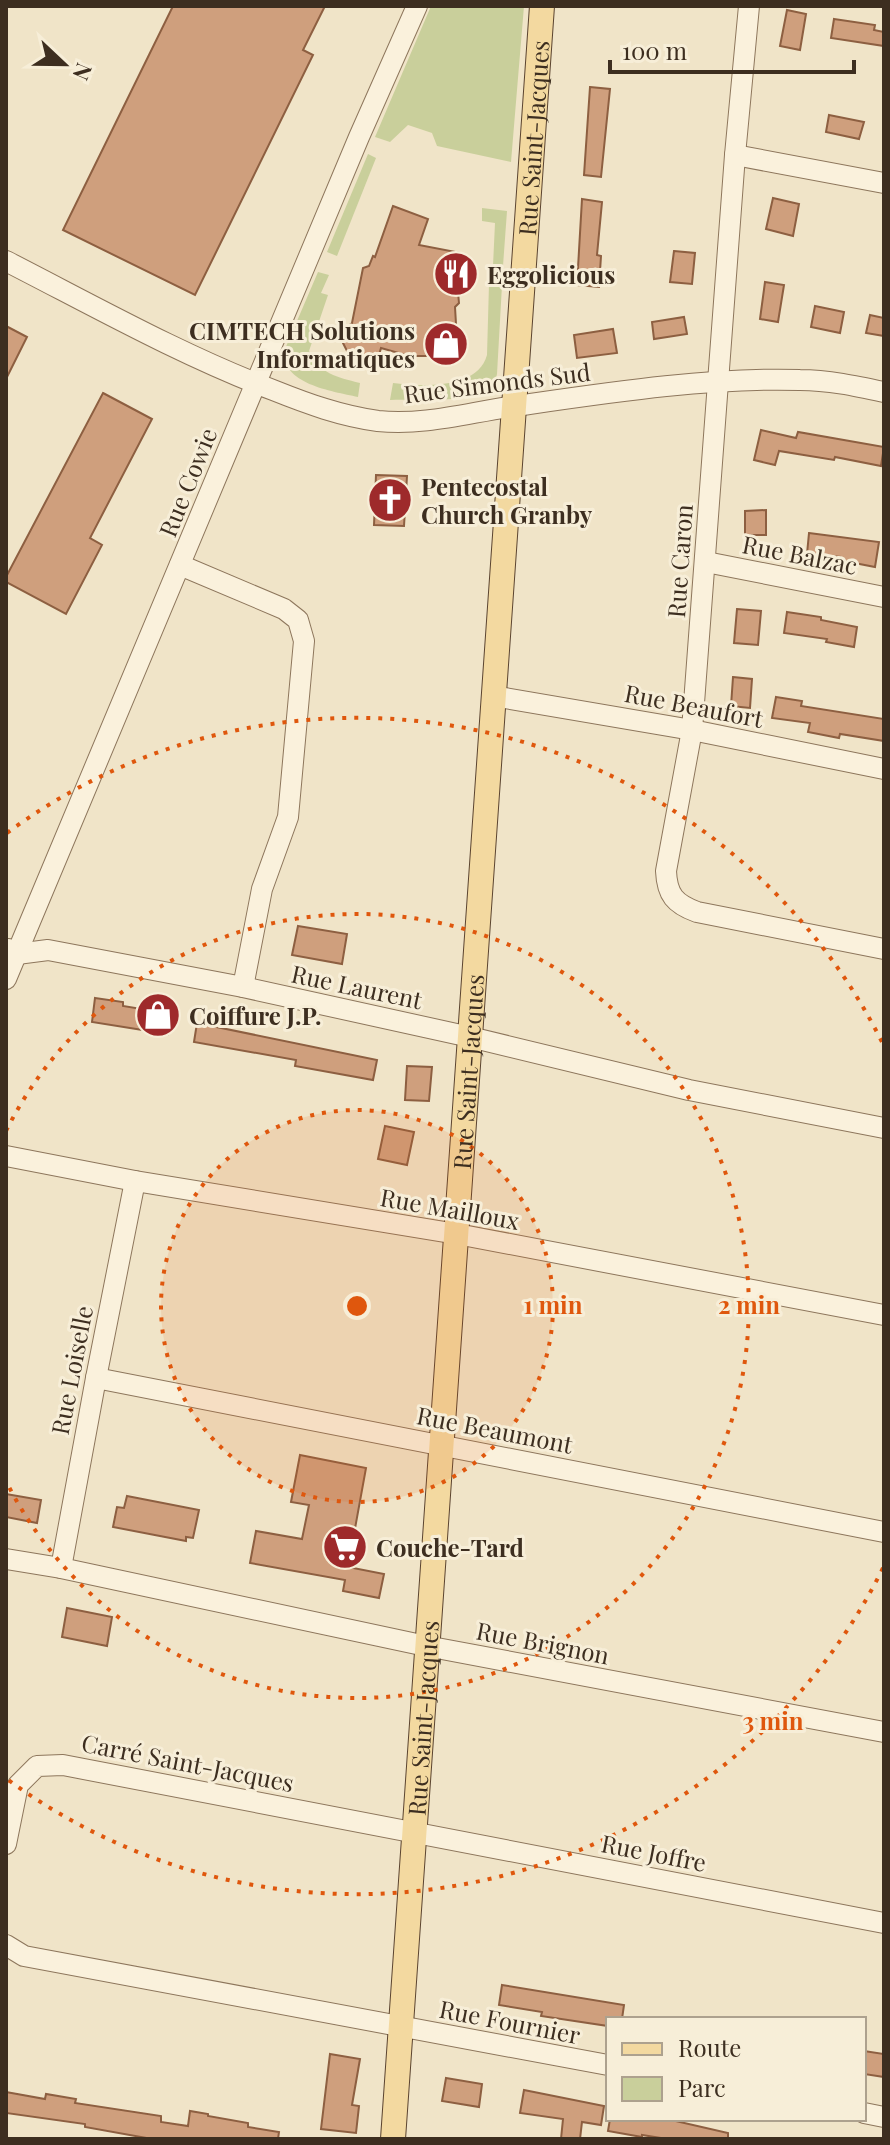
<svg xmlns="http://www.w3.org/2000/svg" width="890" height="2145" font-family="'Playfair Display',serif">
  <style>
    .green { fill: #c9cf9b }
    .building { fill: #cf9f7d; stroke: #8d5f41; stroke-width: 2 }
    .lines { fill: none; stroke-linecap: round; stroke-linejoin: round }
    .minor-casing { stroke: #8d765c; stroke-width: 22 }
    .major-casing { stroke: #5b4430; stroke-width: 26 }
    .minor { stroke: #faf1dc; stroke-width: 20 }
    .major { stroke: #f3d9a0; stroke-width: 24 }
    .ring { fill: none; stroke: #df570d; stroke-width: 4; stroke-dasharray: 4 8 }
    .labels { text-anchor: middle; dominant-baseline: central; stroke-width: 6; stroke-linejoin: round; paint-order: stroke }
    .street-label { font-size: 24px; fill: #3d2e20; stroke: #f7eed8 }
    .poi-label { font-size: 24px; font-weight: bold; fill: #3d2e20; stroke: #f7eed8; text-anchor: start }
    .centre { fill: #df570d; stroke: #f7eed8; stroke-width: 4 }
    .ring-label { font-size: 24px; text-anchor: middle; font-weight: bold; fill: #df570d; stroke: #f7eed8; stroke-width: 6; stroke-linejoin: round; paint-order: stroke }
  </style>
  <rect width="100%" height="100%" fill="#f0e4c8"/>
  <!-- green -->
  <g class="green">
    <polygon points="431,6 524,6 511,162 437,146 432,133 408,125 390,142 375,137"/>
    <polygon points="368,154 376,158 337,256 327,252"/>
    <polygon points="482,208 507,211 503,266 493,266 495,223 482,221"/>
    <path d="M318 272 329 275 321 293 328 295 309 351C321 374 336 377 360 383L358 397C332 391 279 384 285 349Z"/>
    <path d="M489 284 502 285 497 374 494 387C465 404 423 399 390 400L393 383C423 387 478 389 487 355Z"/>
  </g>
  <!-- building -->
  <g class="building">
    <polygon points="173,6 325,6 303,50 313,55 195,295 63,230"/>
    <polygon points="787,10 806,14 800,50 780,46"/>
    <polygon points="834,19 875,25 874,30 884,32 884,46 831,38"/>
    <polygon points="590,87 610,89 601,177 584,175"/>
    <polygon points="829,115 864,122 859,139 826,132"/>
    <polygon points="773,198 799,204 793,236 766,229"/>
    <polygon points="582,199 602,202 597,255 601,256 599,287 577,285"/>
    <polygon points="393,206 428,219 419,245 461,253 462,276 457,281 459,303 455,307 457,341 443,356 409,356 381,348 379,355 370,353 367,356 347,351 343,343 346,328 352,323 363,268 369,266 373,256 375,257"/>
    <polygon points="674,251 695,253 692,284 670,282"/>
    <polygon points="765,282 784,285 778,322 760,319"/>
    <polygon points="815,306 844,312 840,333 811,327"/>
    <polygon points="870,315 884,318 884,336 866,333"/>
    <polygon points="684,317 687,334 654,339 652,322"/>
    <polygon points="6,326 27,337 6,379"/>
    <polygon points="613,329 617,353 577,358 574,335"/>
    <polygon points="103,393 152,419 90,538 102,545 66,614 6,582 6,577"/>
    <polygon points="761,430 796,438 798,432 884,447 881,466 835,457 834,460 779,451 775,465 754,460"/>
    <polygon points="376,475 407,476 404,526 374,525"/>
    <polygon points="766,510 766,535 745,535 745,511"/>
    <polygon points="809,533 879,542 875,567 839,560 840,557 807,554"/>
    <polygon points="737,609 761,611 758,645 734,643"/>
    <polygon points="787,612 821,617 821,620 857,627 854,647 826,642 827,639 784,633"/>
    <polygon points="733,677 752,679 750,708 731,706"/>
    <polygon points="776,697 802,701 801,706 884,719 884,741 840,734 839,738 808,732 810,723 772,718"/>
    <polygon points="298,926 347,934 342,964 292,955"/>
    <polygon points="95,998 123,1002 123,1006 172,1014 168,1034 92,1022"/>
    <polygon points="197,1023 377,1060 373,1080 295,1066 296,1060 194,1042"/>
    <polygon points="407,1066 432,1067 429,1101 405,1100"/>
    <polygon points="385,1126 414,1132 407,1165 378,1159"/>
    <polygon points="300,1455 366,1468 348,1567 384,1574 379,1598 343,1591 345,1580 250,1563 256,1531 302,1539 309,1505 291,1502"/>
    <polygon points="6,1494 41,1500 37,1523 6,1517"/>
    <polygon points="127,1496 199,1510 193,1538 186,1537 186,1541 113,1527 117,1507 124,1508"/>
    <polygon points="67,1608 112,1617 107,1646 62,1637"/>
    <polygon points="502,1985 624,2005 622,2019 608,2019 608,2026 541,2016 542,2012 499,2005"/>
    <polygon points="864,2051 884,2054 884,2077 864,2074"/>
    <polygon points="330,2054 360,2059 352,2105 359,2106 356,2133 321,2129"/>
    <polygon points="446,2078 482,2084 479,2107 442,2101"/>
    <polygon points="524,2090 604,2106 601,2125 582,2122 580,2139 561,2139 563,2119 520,2113"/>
    <polygon points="6,2092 45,2099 46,2094 76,2099 75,2103 161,2116 161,2122 188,2126 190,2111 208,2114 208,2116 248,2123 248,2127 279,2132 278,2139 152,2139 85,2127 85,2124 6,2113"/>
    <polygon points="610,2119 667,2119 728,2133 728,2139 667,2139 642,2135 642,2137 608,2131"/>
  </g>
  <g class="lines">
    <!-- minor casing -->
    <g class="minor-casing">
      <g id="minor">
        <path d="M749 6 735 155 692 730 666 871C667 895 675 904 697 912L884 949"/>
        <polyline points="735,155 884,183"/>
        <path d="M6 261C94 306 181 355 273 390 308 404 341 416 378 421 425 426 470 412 516 406 606 393 710 377 800 380 828 380 856 386 884 392"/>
        <polyline points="706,562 884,597"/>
        <polyline points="180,565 284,609 298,620 304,641 288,817 262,889 243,987"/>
        <polyline points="493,696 692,730 884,769"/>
        <polyline points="8,949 17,954 48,950 243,987 470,1037 689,1090 884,1128"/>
        <polyline points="6,979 359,137 417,6"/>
        <polyline points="6,1156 135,1181 457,1234 884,1315"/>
        <polyline points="96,1378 884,1532"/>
        <polyline points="6,1559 61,1568 426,1646 884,1732"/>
        <polyline points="61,1568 96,1378 135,1181"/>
        <polyline points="6,1844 18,1785 37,1766 63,1765 884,1923"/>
        <polyline points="6,1945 24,1956 608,2065"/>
        <polyline points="864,2113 884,2117"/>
      </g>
    </g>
    <!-- major casing -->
    <g class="major-casing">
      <g id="major">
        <path id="s1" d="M393 2139 542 6"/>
      </g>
    </g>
    <!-- minor -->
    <use href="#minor" class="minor"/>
    <!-- major -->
    <use href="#major" class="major"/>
  </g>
  <!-- distance rings -->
  <circle cx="357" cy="1306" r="196" fill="#df570d" fill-opacity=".12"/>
  <g class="ring">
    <circle cx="357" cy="1306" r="196"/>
    <path d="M6 1131A392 392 0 1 1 6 1481"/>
    <path d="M883 1568A588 588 0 0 1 7 1779M7 833A588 588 0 0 1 883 1044"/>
  </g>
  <!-- icons -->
  <defs>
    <g id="restaurant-disc" transform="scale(2.3)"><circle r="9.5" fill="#9e2a2b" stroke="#f7eed8"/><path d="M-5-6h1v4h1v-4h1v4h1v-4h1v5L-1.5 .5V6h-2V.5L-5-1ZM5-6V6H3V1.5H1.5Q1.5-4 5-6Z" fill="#fff"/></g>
    <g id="shop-disc" transform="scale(2.3)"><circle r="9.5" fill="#9e2a2b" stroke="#f7eed8"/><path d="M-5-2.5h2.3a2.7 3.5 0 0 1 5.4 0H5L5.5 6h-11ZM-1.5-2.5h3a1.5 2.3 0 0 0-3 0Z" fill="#fff"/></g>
    <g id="church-disc" transform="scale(2.3)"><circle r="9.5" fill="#9e2a2b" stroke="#f7eed8"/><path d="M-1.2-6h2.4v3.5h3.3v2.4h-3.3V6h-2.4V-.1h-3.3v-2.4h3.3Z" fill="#fff"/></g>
    <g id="supermarket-disc" transform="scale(2.3)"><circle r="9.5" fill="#9e2a2b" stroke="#f7eed8"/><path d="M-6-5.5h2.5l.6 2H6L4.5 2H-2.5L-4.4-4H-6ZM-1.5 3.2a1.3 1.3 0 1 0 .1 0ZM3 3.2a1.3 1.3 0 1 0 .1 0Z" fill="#fff"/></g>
  </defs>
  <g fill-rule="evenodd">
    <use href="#restaurant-disc" x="456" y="274"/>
    <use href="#shop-disc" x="446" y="344"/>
    <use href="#church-disc" x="390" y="500"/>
    <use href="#shop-disc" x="158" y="1015"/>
    <use href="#supermarket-disc" x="345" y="1547"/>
  </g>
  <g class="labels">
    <!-- street labels -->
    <g class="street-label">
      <text stroke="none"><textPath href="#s1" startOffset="2006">Rue Saint-Jacques</textPath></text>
      <text transform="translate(497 382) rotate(-7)">Rue Simonds Sud</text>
      <text transform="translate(187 482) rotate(-68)">Rue Cowie</text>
      <text transform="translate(800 554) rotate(11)">Rue Balzac</text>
      <text transform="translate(679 561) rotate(-86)">Rue Caron</text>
      <text transform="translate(694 705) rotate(11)">Rue Beaufort</text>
      <text transform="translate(357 986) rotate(12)">Rue Laurent</text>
      <text stroke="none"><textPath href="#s1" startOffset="1070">Rue Saint-Jacques</textPath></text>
      <text transform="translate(450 1208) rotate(10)">Rue Mailloux</text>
      <text transform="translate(71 1370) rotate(-79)">Rue Loiselle</text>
      <text transform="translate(495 1429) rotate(11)">Rue Beaumont</text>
      <text transform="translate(543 1642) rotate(11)">Rue Brignon</text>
      <text stroke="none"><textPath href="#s1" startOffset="422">Rue Saint-Jacques</textPath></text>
      <text transform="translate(188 1762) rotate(11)">Carré Saint-Jacques</text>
      <text transform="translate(654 1852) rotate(11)">Rue Joffre</text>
      <text transform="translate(510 2021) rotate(11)">Rue Fournier</text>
    </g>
    <!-- poi labels -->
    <g class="poi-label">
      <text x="487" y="274">Eggolicious</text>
      <text x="415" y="330" text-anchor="end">CIMTECH Solutions<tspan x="415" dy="28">Informatiques</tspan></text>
      <text x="421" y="486">Pentecostal<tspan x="421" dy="28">Church Granby</tspan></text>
      <text x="189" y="1015">Coiffure J.P.</text>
      <text x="376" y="1547">Couche-Tard</text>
    </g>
  </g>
  <circle cx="357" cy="1306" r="12" class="centre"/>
  <g class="ring-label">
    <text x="553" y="1314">1 min</text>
    <text x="749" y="1314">2 min</text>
    <text x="773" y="1730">3 min</text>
  </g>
  <!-- border -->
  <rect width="890" height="2145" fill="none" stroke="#3d2e20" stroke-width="16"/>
  <!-- legend -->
  <rect x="606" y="2017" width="260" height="104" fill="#f7eed8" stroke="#ada18e" stroke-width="2"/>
  <rect x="622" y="2043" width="40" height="12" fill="#f3d9a0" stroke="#ada18e" stroke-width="2"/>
  <text x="678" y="2057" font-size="24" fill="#3d2e20">Route</text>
  <rect x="622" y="2077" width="40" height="24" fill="#c9cf9b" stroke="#ada18e" stroke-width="2"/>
  <text x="678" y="2097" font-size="24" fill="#3d2e20">Parc</text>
  <!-- north arrow -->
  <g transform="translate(64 64) rotate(112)" stroke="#f7eed8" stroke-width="6" paint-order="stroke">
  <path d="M0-6L14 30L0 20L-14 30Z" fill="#3d2e20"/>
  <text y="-12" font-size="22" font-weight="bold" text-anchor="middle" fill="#3d2e20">N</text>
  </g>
  <!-- scale -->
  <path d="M610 60v12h244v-12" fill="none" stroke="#3d2e20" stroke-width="4"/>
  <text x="622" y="60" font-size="24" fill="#3d2e20" stroke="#f7eed8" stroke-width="6" paint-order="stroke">100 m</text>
</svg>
